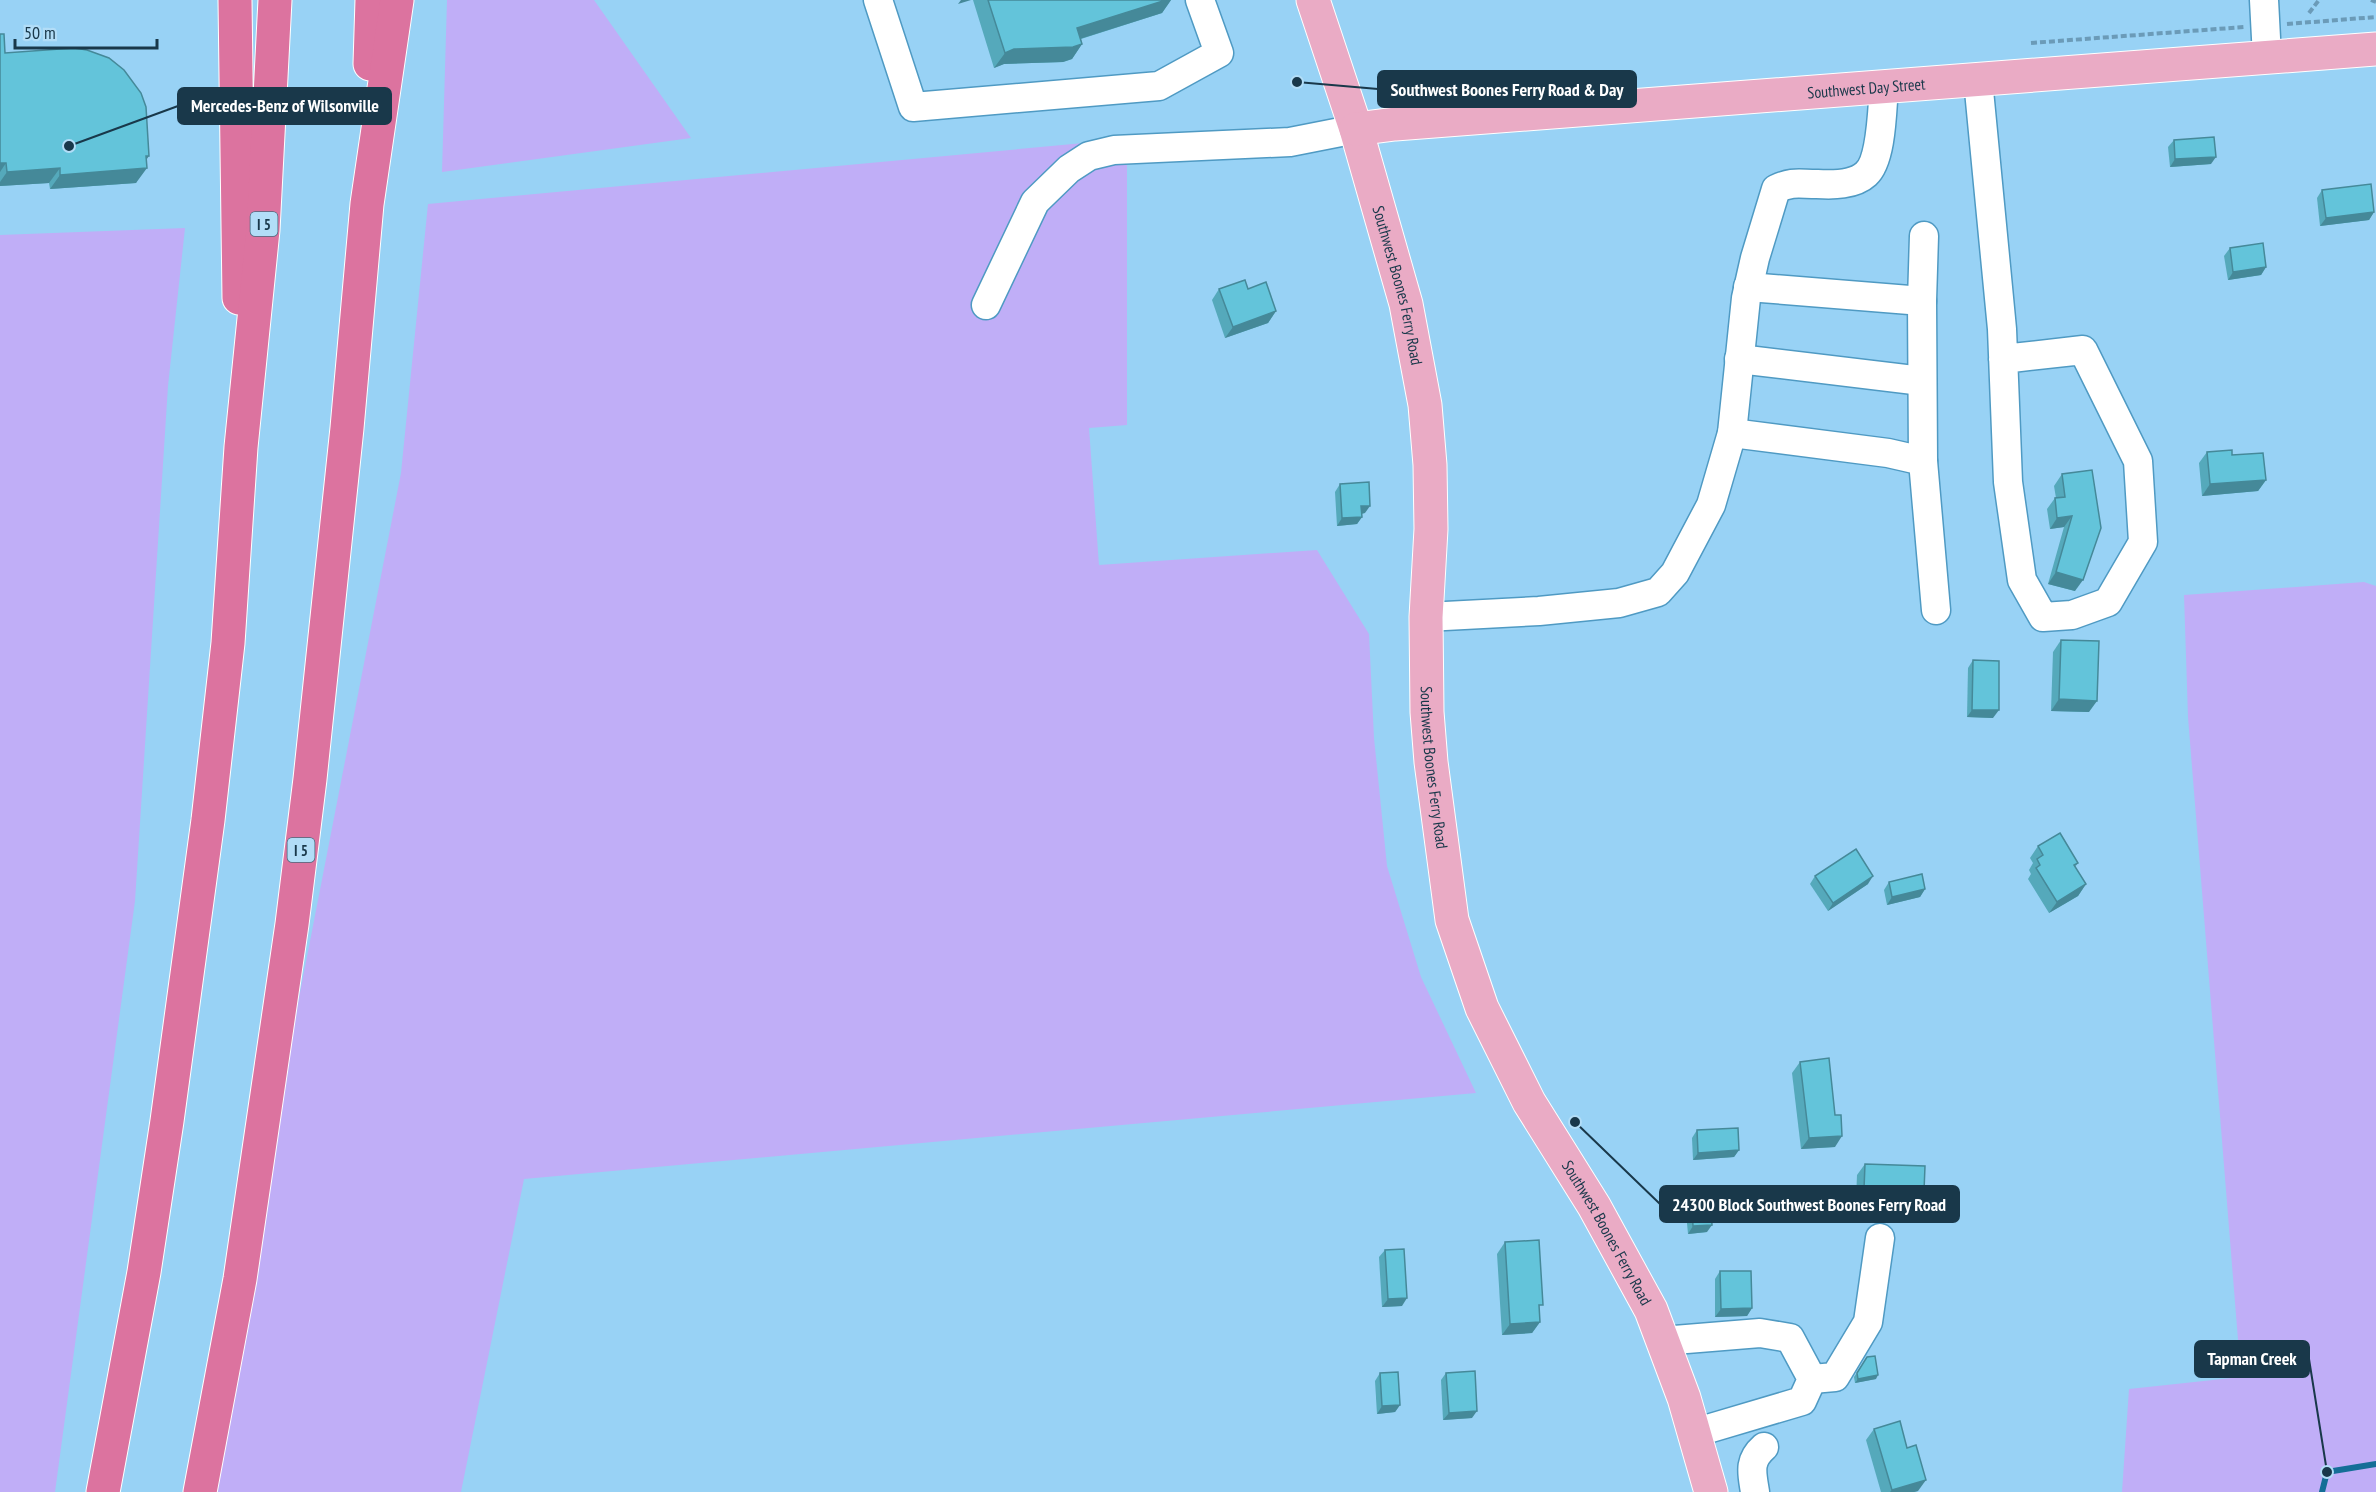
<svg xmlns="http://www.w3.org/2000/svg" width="2376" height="1492" font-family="'PT Sans Narrow',sans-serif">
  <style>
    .green { fill: #c0aef7 }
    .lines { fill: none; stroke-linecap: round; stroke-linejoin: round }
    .stream { stroke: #146e97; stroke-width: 6 }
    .minor-casing { stroke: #4f9ac3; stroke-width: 31 }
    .major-casing { stroke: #fff; stroke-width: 35 }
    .highway-casing { stroke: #fff; stroke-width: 35 }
    .path { stroke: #6b9bb8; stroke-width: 4; stroke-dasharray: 6 3; stroke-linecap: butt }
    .minor { stroke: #fff; stroke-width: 28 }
    .major { stroke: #eaabc5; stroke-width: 33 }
    .highway { stroke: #dc739f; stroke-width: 33 }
    .wall { fill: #55a9bb }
    .shaded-wall { fill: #458999 }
    .building { fill: #63c4da; stroke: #458999; stroke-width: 1.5 }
    .labels { text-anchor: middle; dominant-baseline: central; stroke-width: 5; stroke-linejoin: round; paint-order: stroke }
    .shield { fill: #b2ddf7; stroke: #476a7e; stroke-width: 1.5 }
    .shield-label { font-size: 15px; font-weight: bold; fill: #19384a }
    .street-label { font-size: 16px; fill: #19384a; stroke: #b2ddf7 }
    .leader { fill: none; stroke: #19384a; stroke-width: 2 }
    .callout-dot { fill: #19384a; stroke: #b2ddf7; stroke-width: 2 }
    .callout { fill: #19384a; stroke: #19384a; stroke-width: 2 }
    .callout-label { font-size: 18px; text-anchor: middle; font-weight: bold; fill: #fff }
  </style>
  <rect width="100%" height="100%" fill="#98d2f5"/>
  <!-- green -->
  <g class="green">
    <polygon points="447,0 594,0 691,138 442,172"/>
    <polygon points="1127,139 1127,425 1089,428 1099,565 1317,550 1369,634 1374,738 1387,866 1421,977 1476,1093 524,1179 461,1492 203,1492 401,473 428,204"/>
    <polygon points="185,228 168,386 135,901 55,1492 0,1492 0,235"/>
    <polygon points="2364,582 2376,586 2376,1492 2122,1492 2129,1389 2241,1377 2188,717 2184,595"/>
  </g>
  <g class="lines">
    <!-- stream -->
    <polyline class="stream" points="2322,1492 2327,1472 2376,1464"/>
    <!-- minor casing -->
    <g class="minor-casing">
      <g id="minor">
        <polyline points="878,0 913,107 1159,86 1219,53 1200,0"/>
        <polyline points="2264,0 2267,57"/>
        <polyline points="1978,80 2002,329 2008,482 2022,580 2043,617 2072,615 2108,602 2143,542 2138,461 2083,350 2003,359"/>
        <polyline points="1748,287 1922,301 1923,461"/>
        <polyline points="1922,301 1924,236"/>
        <polyline points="986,305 1035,202 1069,169 1089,156 1114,150 1290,142 1356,129"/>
        <polyline points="1739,359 1922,381"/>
        <polyline points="1732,433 1888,453 1923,461 1936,610"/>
        <path d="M1426 617 1539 611 1619 603 1658 592 1675 573 1711 505 1732 433 1746 298 1755 258 1776 189C1793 181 1799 184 1817 184 1833 185 1854 185 1866 174 1882 160 1882 108 1884 87"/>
        <polyline points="1662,1341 1760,1333 1790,1338 1812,1379 1802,1401 1694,1433"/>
        <polyline points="1812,1379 1835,1377 1868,1322 1880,1238"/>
        <path d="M1755 1492C1752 1473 1748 1461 1764 1447"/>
      </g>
    </g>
    <!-- major casing -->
    <g class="major-casing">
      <g id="major">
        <path id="s1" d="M1313 0 1356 129 1406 304 1425 405 1430 465 1431 529 1426 617 1427 712 1431 762 1452 920 1482 1008 1529 1102 1594 1206 1651 1310 1684 1398 1711 1492"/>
        <path id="s2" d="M1356 129 1395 124 2376 49"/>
      </g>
    </g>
    <!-- highway casing -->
    <g class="highway-casing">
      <g id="highway">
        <polyline points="235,0 239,298"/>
        <polyline points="370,64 372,0"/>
        <polyline points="103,1492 144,1272 167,1121 208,820 228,643 241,447 263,230 275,0"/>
        <polyline points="200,1492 240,1279 292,924 310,779 347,428 367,204 397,0"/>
      </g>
    </g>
    <!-- path -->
    <g class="path">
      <polyline points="2371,0 2376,2"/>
      <polyline points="2309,13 2319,0"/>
      <polyline points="2287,24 2376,17"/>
      <polyline points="2031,43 2244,27"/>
    </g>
    <!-- minor -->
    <use href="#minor" class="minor"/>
    <!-- major -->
    <use href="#major" class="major"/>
    <!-- highway -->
    <use href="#highway" class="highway"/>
  </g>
  <!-- wall -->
  <g class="wall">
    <polygon points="973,0 1171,0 1162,13 1081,39 1082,44 1072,59 1063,62 1004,64 994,68"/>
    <polygon points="0,34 5,53 146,160 136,183 50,189 49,183 0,186"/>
    <polygon points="2174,140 2211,164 2170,167 2168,147"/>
    <polygon points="2322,190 2374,212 2369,220 2320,226 2317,198"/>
    <polygon points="2230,248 2266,267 2261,275 2228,280 2224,256"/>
    <polygon points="1219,289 1248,289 1276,311 1268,323 1225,338 1212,300"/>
    <polygon points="2207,452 2266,480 2258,491 2202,496 2199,463"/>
    <polygon points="2092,470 2075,591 2048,584 2064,527 2050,529 2047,509 2055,498 2056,498 2054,486 2062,474"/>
    <polygon points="1340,484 1365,513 1362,514 1362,517 1357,524 1337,526 1335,492"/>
    <polygon points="2061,640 2089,712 2051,711 2053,652"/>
    <polygon points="1973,660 1993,718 1967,717 1968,668"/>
    <polygon points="2038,846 2078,863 2075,867 2086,884 2078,896 2049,913 2028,879 2031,874 2029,870 2033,863 2030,858"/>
    <polygon points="1815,876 1868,884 1828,911 1810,884"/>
    <polygon points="1889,882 1925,889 1920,897 1887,905 1884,890"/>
    <polygon points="1800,1062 1835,1147 1801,1149 1792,1073"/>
    <polygon points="1697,1130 1739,1150 1734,1157 1693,1160 1692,1138"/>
    <polygon points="1865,1164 1924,1191 1916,1202 1900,1201 1895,1208 1868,1207 1868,1200 1856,1200 1857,1175"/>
    <polygon points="1691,1194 1707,1232 1688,1234 1685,1201"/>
    <polygon points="1505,1242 1539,1310 1540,1322 1532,1333 1502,1335 1497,1254"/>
    <polygon points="1385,1250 1402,1306 1382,1307 1379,1257"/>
    <polygon points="1720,1271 1752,1308 1747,1316 1715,1317 1715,1279"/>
    <polygon points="1867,1357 1876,1379 1855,1383 1854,1377"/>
    <polygon points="1380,1373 1400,1405 1395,1412 1377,1414 1375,1381"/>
    <polygon points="1446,1373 1472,1418 1443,1420 1441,1380"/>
    <polygon points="1874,1429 1918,1491 1914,1492 1881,1492 1866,1440"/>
  </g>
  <!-- shaded-wall -->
  <g class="shaded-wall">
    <polygon points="961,0 971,0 958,4"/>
    <polygon points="1166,0 1171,0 1162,13 1067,43 1077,28"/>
    <polygon points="1082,44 1072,59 1063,62 1004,64 994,68 1005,53 1014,49"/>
    <polygon points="146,156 149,156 140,169 147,168 136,183 50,189 60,175"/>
    <polygon points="2216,157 2211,164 2170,167 2175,159"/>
    <polygon points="0,163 6,163 0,172"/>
    <polygon points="60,168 49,183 0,186 0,182 7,172"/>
    <polygon points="2374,212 2369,220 2320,226 2326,218"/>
    <polygon points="2266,267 2261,275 2228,280 2233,272"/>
    <polygon points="1276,311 1268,323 1225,338 1233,327"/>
    <polygon points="2266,480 2258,491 2202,496 2210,484"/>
    <polygon points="1361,506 1370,506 1365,513 1356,514"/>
    <polygon points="2072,516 2064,527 2050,529 2057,518"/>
    <polygon points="1362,517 1357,524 1337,526 1342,518"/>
    <polygon points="2056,572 2083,580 2075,591 2048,584"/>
    <polygon points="2059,699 2097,701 2089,712 2051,711"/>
    <polygon points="1972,710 1999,710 1993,718 1967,717"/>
    <polygon points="1873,876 1868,884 1828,911 1833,903"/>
    <polygon points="2086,884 2078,896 2049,913 2057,902"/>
    <polygon points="1925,889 1920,897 1887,905 1892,897"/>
    <polygon points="1842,1136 1835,1147 1801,1149 1809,1138"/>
    <polygon points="1739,1150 1734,1157 1693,1160 1698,1153"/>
    <polygon points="1864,1189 1876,1189 1868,1200 1856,1200"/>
    <polygon points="1903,1190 1924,1191 1916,1202 1900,1201 1895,1208 1868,1207 1876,1196"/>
    <polygon points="1712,1225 1707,1232 1688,1234 1693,1226"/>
    <polygon points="1407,1298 1402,1306 1382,1307 1388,1299"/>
    <polygon points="1752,1308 1747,1316 1715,1317 1721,1309"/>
    <polygon points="1540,1322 1532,1333 1502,1335 1510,1324"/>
    <polygon points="1878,1375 1876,1379 1855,1383 1858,1379"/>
    <polygon points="1400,1405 1395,1412 1377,1414 1382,1406"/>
    <polygon points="1477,1411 1472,1418 1443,1420 1449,1413"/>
    <polygon points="1926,1480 1918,1491 1914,1492 1890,1492 1892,1490"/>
  </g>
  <!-- building -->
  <g class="building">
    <polygon points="988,0 1166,0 1077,28 1082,44 1073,47 1014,49 1005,53"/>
    <polygon points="0,34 4,34 5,53 74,48 87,50 109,58 124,70 141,93 146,107 149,156 146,156 147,168 60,175 60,168 7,172 6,163 0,163"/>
    <polygon points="2214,137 2216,157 2175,159 2174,140"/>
    <polygon points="2371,184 2374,212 2326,218 2322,190"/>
    <polygon points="2263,243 2266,267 2233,272 2230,248"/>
    <polygon points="1245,280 1248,289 1266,282 1276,311 1233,327 1219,289"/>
    <polygon points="2232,450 2232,455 2263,453 2266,480 2210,484 2207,452"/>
    <polygon points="2092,470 2101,528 2083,580 2056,572 2072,516 2057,518 2055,498 2065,497 2062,474"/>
    <polygon points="1369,482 1370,506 1361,506 1362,517 1342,518 1340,484"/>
    <polygon points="2061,640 2099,641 2097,701 2059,699"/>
    <polygon points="1973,660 1999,661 1999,710 1972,710"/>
    <polygon points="2060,833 2078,863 2074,865 2086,884 2057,902 2036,868 2040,865 2037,859 2043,855 2038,846"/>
    <polygon points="1856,849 1873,876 1833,903 1815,876"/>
    <polygon points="1922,874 1925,889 1892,897 1889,882"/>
    <polygon points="1829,1058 1835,1115 1841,1115 1842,1136 1809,1138 1800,1062"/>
    <polygon points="1738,1128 1739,1150 1698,1153 1697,1130"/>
    <polygon points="1865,1164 1925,1166 1924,1191 1903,1190 1903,1197 1876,1196 1876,1189 1864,1189"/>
    <polygon points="1710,1192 1712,1225 1693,1226 1691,1194"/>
    <polygon points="1539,1240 1543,1305 1539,1305 1540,1322 1510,1324 1505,1242"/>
    <polygon points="1404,1249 1407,1298 1388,1299 1385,1250"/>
    <polygon points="1720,1271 1751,1271 1752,1308 1721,1309"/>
    <polygon points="1875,1356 1878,1375 1858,1379 1857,1373 1867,1357"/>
    <polygon points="1475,1371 1477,1411 1449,1413 1446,1373"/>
    <polygon points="1398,1372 1400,1405 1382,1406 1380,1373"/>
    <polygon points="1900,1421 1907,1448 1916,1445 1926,1480 1892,1490 1874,1429"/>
  </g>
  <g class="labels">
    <!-- shield labels -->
    <g class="shield">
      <rect x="250.5" y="212" width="27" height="24" rx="4.5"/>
      <rect x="287.5" y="838" width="27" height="24" rx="4.5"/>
    </g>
    <g class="shield-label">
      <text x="264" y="224">I 5</text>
      <text x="301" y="850">I 5</text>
    </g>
    <!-- street labels -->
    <g class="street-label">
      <text stroke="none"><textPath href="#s2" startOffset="512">Southwest Day Street</textPath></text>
      <text stroke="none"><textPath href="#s1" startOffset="298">Southwest Boones Ferry Road</textPath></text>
      <text stroke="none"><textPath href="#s1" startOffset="784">Southwest Boones Ferry Road</textPath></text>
      <text stroke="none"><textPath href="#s1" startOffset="1288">Southwest Boones Ferry Road</textPath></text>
    </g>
  </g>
  <!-- callouts -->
  <path class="leader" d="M1297 82L1378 89M69 146L178 106M1575 1122L1660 1204M2327 1472L2309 1359"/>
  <g class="callout-dot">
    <circle cx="1297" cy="82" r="6"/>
    <circle cx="69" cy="146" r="6"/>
    <circle cx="1575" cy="1122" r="6"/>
    <circle cx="2327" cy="1472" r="6"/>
  </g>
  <g class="callout">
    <rect x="1378" y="71" width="258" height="36" rx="6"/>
    <rect x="178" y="88" width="213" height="36" rx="6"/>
    <rect x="1660" y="1186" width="299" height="36" rx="6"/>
    <rect x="2195" y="1341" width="114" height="36" rx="6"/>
  </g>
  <g class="callout-label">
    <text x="1507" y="96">Southwest Boones Ferry Road &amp; Day</text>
    <text x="285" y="112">Mercedes-Benz of Wilsonville</text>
    <text x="1809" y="1211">24300 Block Southwest Boones Ferry Road</text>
    <text x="2252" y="1365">Tapman Creek</text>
  </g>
  <!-- scale -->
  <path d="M15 39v9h142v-9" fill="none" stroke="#19384a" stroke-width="3"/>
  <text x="24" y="39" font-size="18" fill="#19384a" stroke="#b2ddf7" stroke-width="4.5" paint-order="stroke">50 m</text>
</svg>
